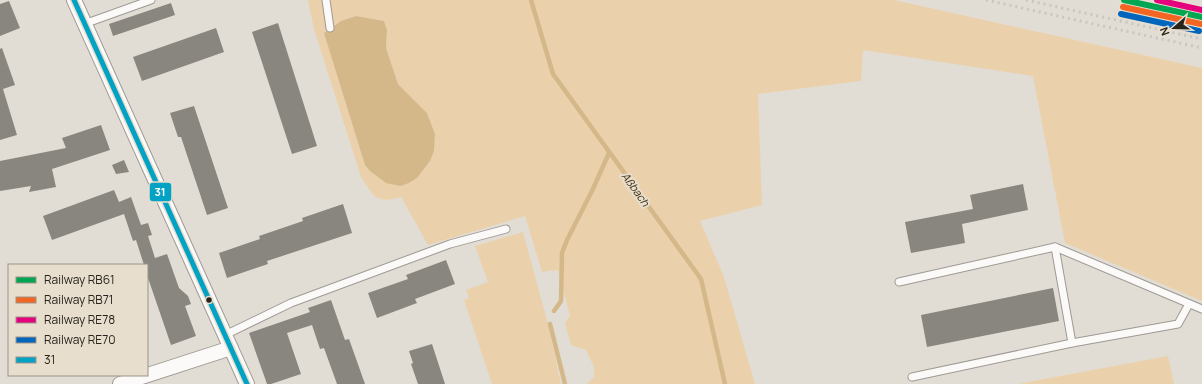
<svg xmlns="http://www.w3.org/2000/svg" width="1202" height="384" font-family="Manrope,sans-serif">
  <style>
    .green { fill: #ead1ab; fill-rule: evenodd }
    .water { fill: #d5b889 }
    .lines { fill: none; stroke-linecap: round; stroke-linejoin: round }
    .stream { stroke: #d5b889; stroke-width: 4.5 }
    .building { fill: #89867f }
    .service-casing { stroke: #9e9993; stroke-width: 9 }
    .minor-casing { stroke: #9e9993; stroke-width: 16 }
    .service { stroke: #fbfaf9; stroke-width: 7 }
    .minor { stroke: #fbfaf9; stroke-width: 14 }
    .rail { stroke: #c8c6c3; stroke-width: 3; stroke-dasharray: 2 4; stroke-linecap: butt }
    .bus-1-casing { stroke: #e8dece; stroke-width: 8 }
    .bus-1 { stroke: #02a2c5; stroke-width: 5 }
    .rail-1-casing { stroke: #e8dece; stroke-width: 9 }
    .rail-2-casing { stroke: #e8dece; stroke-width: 9 }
    .rail-3-casing { stroke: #e8dece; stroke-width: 9 }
    .rail-4-casing { stroke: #e8dece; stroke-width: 9 }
    .rail-1 { stroke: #00a651; stroke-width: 6 }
    .rail-2 { stroke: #f26522; stroke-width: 6 }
    .rail-3 { stroke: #e5007d; stroke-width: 6 }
    .rail-4 { stroke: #0065bd; stroke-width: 6 }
    .bus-dot { fill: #27231d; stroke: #e8dece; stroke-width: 1.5 }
    .labels { text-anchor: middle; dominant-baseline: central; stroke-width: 4; stroke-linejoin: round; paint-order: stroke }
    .water-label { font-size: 11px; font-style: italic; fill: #423115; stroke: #e8dece }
    .line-badge { stroke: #e8dece; stroke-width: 1.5 }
    .badge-label { font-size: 11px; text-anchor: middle; font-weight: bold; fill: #fff }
  </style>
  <rect width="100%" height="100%" fill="#e2ddd4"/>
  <!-- green -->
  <g class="green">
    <path d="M308 0H894L1202 68V301L1065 243 1033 76 863 50 861 81 758 94 762 205 700 221 724 277 755 384H587L594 377V367L586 350 571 345 565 323 570 316 558 270 542 272 525 216 428 245 401 197C376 204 374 197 361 177L314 29ZM356 16 384 21 387 30 386 48 398 84 427 113 435 134 430 161 417 178 409 183H386L370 171 330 28 341 21Z"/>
    <polygon points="523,232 548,324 561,384 492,384 464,300 469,298 466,290 488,282 475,246"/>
    <polygon points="1168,356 1174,384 1018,384"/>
  </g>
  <!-- water -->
  <polygon class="water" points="356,16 384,21 387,30 386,48 398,84 427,113 435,134 434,151 430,161 417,178 409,183 400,186 386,183 370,171 365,165 324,33 341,21"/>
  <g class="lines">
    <!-- stream -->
    <g class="stream">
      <polyline points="531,0 553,74 701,279 725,384"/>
      <polyline points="554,311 561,301 562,253 567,240 592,191 609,153"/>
      <polyline points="550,324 565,384"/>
    </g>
  </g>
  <!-- building -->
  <g class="building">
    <polygon points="9,1 20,28 0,36 0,4"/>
    <polygon points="171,3 175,15 113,36 109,24"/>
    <polygon points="278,23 317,146 292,154 252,32"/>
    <polygon points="216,28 224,52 142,81 133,57"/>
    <polygon points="2,48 15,85 3,89 17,135 0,140 0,49"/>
    <polygon points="194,106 228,208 207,215 181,137 178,137 170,113"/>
    <polygon points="101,125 110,150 52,169 56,187 29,192 31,186 0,191 0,161 66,148 62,138"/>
    <polygon points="124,160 129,172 116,174 112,165"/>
    <polygon points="1023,184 1028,210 962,224 965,243 911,253 905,222 973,209 970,195"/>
    <polygon points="114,190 119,202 131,197 141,225 148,223 152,235 148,236 155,258 167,254 179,288 188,296 191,304 185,306 196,336 171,345 147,275 147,265 144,265 136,240 133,241 124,214 52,240 43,216"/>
    <polygon points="343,204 352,233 267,261 268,264 227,278 219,253 260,239 259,236 303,221 302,218"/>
    <polygon points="446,260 455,284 415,299 417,303 377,318 368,293 408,279 406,275"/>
    <polygon points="1053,288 1059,321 927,347 921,315"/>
    <polygon points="331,300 345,340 349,339 365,384 337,384 324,348 320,349 312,325 287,333 301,374 271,384 267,384 249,333 310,312 308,308"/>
    <polygon points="432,344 445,384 418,384 411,364 413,363 409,351"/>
  </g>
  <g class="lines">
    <!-- service casing -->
    <g class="service-casing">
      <g id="service">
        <polyline points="326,0 330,28"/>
        <polyline points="84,24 151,0"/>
        <polyline points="1055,247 1072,343"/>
        <polyline points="899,282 1055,247 1202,309"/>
        <polyline points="225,335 291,303 450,244 506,229"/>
        <polyline points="912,377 1072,343 1178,324 1189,304"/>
      </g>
    </g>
    <!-- minor casing -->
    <g class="minor-casing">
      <g id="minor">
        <polyline points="74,0 247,384"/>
        <polyline points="120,384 231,348"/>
      </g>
    </g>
    <!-- service -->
    <use href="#service" class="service"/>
    <!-- minor -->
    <use href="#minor" class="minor"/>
    <!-- rail -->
    <g class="rail">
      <polyline points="986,0 1202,48"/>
      <polyline points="1026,0 1202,39"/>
    </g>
    <!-- bus-1 casing -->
    <g class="bus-1-casing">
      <polyline id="bus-1" points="74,0 247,384"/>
    </g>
    <!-- bus-1 -->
    <use href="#bus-1" class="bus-1"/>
    <!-- rail-1 casing -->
    <g class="rail-1-casing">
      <polyline id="rail-1" points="1124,0 1202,17"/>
    </g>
    <!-- rail-2 casing -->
    <g class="rail-2-casing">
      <polyline id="rail-2" points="1123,7 1201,24"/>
    </g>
    <!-- rail-3 casing -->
    <g class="rail-3-casing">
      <polyline id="rail-3" points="1157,0 1202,10"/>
    </g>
    <!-- rail-4 casing -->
    <g class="rail-4-casing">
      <polyline id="rail-4" points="1121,14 1199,31"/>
    </g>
    <!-- rail-1 -->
    <use href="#rail-1" class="rail-1"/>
    <!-- rail-2 -->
    <use href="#rail-2" class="rail-2"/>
    <!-- rail-3 -->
    <use href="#rail-3" class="rail-3"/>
    <!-- rail-4 -->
    <use href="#rail-4" class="rail-4"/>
  </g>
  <!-- markers -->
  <circle class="bus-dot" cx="209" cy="300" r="3.5"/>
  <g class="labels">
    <!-- water labels -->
    <g class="water-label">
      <text transform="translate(636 189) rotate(54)">Aßbach</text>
    </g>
  </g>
  <rect class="line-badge" x="149" y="182" width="23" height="20" rx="4" fill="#02a2c5"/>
  <g class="badge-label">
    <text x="160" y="196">31</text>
  </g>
  <!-- legend -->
  <rect x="8" y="264" width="140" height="112" fill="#e8dece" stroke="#9b9387"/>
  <rect x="16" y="277" width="20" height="6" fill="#00a651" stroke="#9b9387"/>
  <text x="44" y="284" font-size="12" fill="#27231d">Railway RB61</text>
  <rect x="16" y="297" width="20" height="6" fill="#f26522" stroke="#9b9387"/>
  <text x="44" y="304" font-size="12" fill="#27231d">Railway RB71</text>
  <rect x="16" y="317" width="20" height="6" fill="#e5007d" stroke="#9b9387"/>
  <text x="44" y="324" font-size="12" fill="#27231d">Railway RE78</text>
  <rect x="16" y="337" width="20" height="6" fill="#0065bd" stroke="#9b9387"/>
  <text x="44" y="344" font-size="12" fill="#27231d">Railway RE70</text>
  <rect x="16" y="357" width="20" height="6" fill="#02a2c5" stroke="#9b9387"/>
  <text x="44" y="364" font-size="12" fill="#27231d">31</text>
  <!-- north arrow -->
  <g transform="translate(1174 28) rotate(250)" stroke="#e8dece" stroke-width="3" paint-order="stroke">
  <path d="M0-3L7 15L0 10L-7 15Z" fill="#27231d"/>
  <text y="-6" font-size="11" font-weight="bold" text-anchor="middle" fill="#27231d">N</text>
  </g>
</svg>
